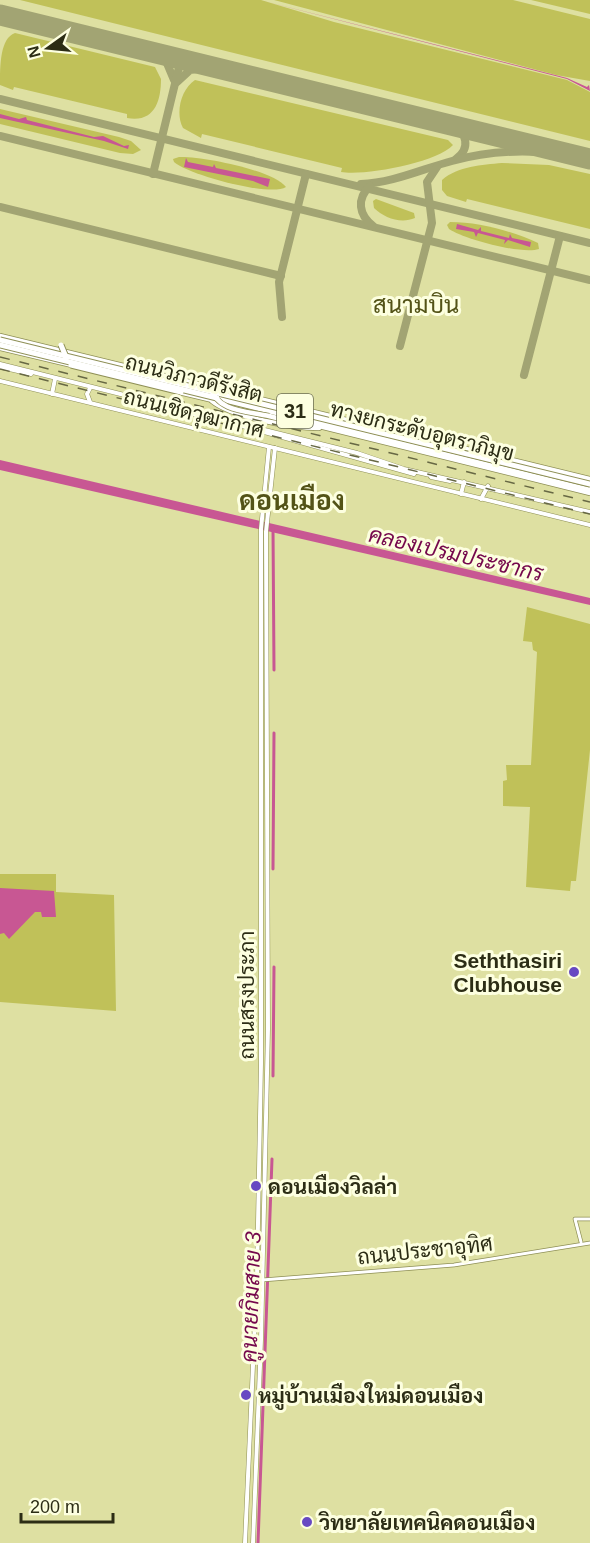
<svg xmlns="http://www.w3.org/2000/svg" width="590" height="1543" font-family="Arial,Sarabun,sans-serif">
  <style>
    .green { fill: #c0c159 }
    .water { fill: #c85793 }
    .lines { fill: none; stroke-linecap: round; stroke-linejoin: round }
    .canal { stroke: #c85793; stroke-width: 3 }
    .taxiway { stroke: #a2a473; stroke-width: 8 }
    .runway { stroke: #a2a473; stroke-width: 21 }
    .tertiary-casing { stroke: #8e8f55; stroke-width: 4.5 }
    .secondary-casing { stroke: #8e8f55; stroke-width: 5 }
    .trunk-casing { stroke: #8e8f55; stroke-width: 6 }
    .motorway-casing { stroke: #8e8f55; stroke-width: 7 }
    .tertiary { stroke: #fff; stroke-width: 3 }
    .secondary { stroke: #fff; stroke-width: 4 }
    .trunk { stroke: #fff; stroke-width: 4.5 }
    .motorway { stroke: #fff; stroke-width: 5 }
    .rail { stroke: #676844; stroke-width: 1.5; stroke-dasharray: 10 10; stroke-linecap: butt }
    .trunk-bridge-casing { stroke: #8e8f55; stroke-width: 6; stroke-linecap: butt }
    .motorway-bridge-casing { stroke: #8e8f55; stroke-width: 7; stroke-linecap: butt }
    .trunk-bridge { stroke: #fff; stroke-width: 4.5 }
    .motorway-bridge { stroke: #fff; stroke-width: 5 }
    .poi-dot { fill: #6749c2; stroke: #fdffe0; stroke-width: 2 }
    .labels { text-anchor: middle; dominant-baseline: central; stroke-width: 6; stroke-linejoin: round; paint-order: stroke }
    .shield { fill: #fdffe0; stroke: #6b6c52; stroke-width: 1.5 }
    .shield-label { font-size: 20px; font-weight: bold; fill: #2c2d15 }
    .street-label { font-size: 21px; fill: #2c2d15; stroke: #fdffe0 }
    .poi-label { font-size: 21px; font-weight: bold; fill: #2c2d15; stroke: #fdffe0; text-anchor: start }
    .water-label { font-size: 22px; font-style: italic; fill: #75084c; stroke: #fdffe0 }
    .quarter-label { font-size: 24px; fill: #535317; stroke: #fdffe0 }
    .district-label { font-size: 27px; font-weight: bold; fill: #535317; stroke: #fdffe0 }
  </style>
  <rect width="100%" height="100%" fill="#dee0a2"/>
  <!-- green -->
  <g class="green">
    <polygon points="20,0 261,0 334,22 567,80 590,92 590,141"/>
    <polygon points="274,0 513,0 590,19 590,81 556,75"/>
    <polygon points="531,0 590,0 590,14"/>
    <path d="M15 33 155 67 161 79C161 102 154 123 127 118V114L14 87 13 90 0 85C0 66 0 38 15 33Z"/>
    <path d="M195 80 448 140 453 145C436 163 365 176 341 172L342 168 202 134 201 138 183 128C175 113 181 89 195 80Z"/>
    <polygon points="0,109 119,137 131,141 141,150 133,154 120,153 0,124"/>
    <path d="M179 157C201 156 273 170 286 187 270 197 189 175 174 162L173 159Z"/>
    <path d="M502 163 549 165 590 174V229L467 199 466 202 447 196 442 190V180C458 166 482 165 502 163Z"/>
    <path d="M376 199 414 213 415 218C401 224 384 218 374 208L373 201Z"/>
    <path d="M450 222C479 222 512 231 538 243L539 249C522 255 464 239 449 229L447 225Z"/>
    <polygon points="527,607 590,624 590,750 576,881 571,881 570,891 526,887 530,807 503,806 503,781 507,780 506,765 531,765 537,652 533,650 532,642 523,641"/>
    <polygon points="0,874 56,874 56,892 114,895 116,1011 0,1002"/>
  </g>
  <!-- water -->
  <g class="water">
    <polygon points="260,0 567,78 587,87 589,85 590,91 567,79"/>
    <polygon points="0,114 19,119 26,117 27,120 94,137 103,136 124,146 129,145 128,149 104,141 0,118"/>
    <polygon points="186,158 188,162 213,167 214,164 216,168 270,179 268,187 253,181 184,167"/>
    <polygon points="457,224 478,230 481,227 481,231 509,238 510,234 512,238 531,242 530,247 508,240 504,244 505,240 478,233 476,237 474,232 456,229"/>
    <polygon points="0,460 590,598 590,605 0,470"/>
    <polygon points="0,888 54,891 56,917 42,917 41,912 35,912 9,939 4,933 0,934"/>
  </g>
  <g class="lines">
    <!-- canal -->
    <g class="canal">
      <polyline points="273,528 274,670"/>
      <polyline points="273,869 274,733"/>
      <polyline points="273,1076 274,967"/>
      <polyline points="258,1543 272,1159"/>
    </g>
    <!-- taxiway -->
    <g class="taxiway">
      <polyline points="151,52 166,61 174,80"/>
      <polyline points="177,82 190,70 213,67"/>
      <polyline points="0,99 590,243"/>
      <path d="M451 125C467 132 471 148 456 159"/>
      <polyline points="0,136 590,280"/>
      <polyline points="153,174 181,59"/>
      <path d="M361 184C392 183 422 169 452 161 498 148 543 149 590 159"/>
      <path d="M370 186C356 199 359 215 373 226"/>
      <polyline points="0,207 281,276"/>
      <polyline points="282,317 279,282 306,174"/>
      <polyline points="400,346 432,223 427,182 437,167"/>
      <polyline points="524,375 560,236"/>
    </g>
    <!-- runway -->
    <polyline class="runway" points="0,15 590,159"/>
    <!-- tertiary casing -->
    <g class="tertiary-casing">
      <g id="tertiary">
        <polyline points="581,1242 575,1219 590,1219"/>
        <polyline points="262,1280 454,1265 590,1243"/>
      </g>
    </g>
    <!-- secondary casing -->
    <g class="secondary-casing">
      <g id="secondary">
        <polyline points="0,364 357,453 404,469 590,512"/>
        <polyline points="0,367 31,374"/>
        <polyline points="0,381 590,525"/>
        <polyline points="52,394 55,379"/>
        <polyline points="90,402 87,394 90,388"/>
        <polyline points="170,408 218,420"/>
        <polyline points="228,422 414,474"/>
        <polyline points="431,477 450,481"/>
        <polyline points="461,494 464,482"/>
        <polyline points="481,499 488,486"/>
        <polyline points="245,1543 257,1276 261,1064 261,529 269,447"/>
        <polyline points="253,1543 261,1340 268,1029 266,532 275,448"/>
      </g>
    </g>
    <!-- trunk casing -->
    <g class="trunk-casing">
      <g id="trunk">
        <polyline points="0,336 590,479"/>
        <polyline points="0,348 72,365"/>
        <polyline points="179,392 221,402"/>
        <path d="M212 401C232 417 292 428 319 428"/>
        <polyline points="269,416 296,423"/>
        <polyline points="307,423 590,493"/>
      </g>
    </g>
    <!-- motorway casing -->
    <g class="motorway-casing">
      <polyline id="motorway" points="217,398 590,490"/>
    </g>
    <!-- tertiary -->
    <use href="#tertiary" class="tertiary"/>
    <!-- secondary -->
    <use href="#secondary" class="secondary"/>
    <!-- trunk -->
    <use href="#trunk" class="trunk"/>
    <!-- motorway -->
    <use href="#motorway" class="motorway"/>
    <!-- rail -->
    <g class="rail">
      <polyline points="0,357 590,502"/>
      <polyline points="0,369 590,514"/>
    </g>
    <!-- trunk-bridge casing -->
    <g class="trunk-bridge-casing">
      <path id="trunk-bridge" d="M219 378 211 387C216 412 248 411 269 416"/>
    </g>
    <!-- motorway-bridge casing -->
    <g class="motorway-bridge-casing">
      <g id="motorway-bridge">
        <polyline points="0,340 590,484"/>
        <polyline points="0,345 217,398"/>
        <polyline points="61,345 66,357"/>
        <polyline points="71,365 181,392"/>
      </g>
    </g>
    <!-- trunk-bridge -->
    <use href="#trunk-bridge" class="trunk-bridge"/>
    <!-- motorway-bridge -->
    <use href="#motorway-bridge" class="motorway-bridge"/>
  </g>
  <!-- markers -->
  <g class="poi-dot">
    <circle cx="574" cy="972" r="6"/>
    <circle cx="256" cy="1186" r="6"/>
    <circle cx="246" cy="1395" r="6"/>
    <circle cx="307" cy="1522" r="6"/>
  </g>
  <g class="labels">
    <!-- shield labels -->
    <rect class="shield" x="277" y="394" width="36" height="34" rx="4.5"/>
    <g class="shield-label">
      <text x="295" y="411">31</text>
    </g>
    <!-- street labels -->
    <g class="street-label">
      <text transform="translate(194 378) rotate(14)">ถนนวิภาวดีรังสิต</text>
      <text transform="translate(194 413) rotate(14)">ถนนเชิดวุฒากาศ</text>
      <text transform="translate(422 431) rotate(14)">ทางยกระดับอุตราภิมุข</text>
      <text transform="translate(246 995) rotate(-90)">ถนนสรงประภา</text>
      <text transform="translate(425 1250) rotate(-6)">ถนนประชาอุทิศ</text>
    </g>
    <!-- poi labels -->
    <g class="poi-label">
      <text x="562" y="960" text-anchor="end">Seththasiri<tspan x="562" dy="24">Clubhouse</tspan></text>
      <text x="268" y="1186">ดอนเมืองวิลล่า</text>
      <text x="258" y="1395">หมู่บ้านเมืองใหม่ดอนเมือง</text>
      <text x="319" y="1522">วิทยาลัยเทคนิคดอนเมือง</text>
    </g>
    <!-- water labels -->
    <g class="water-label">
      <text transform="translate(456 554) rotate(13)">คลองเปรมประชากร</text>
      <text transform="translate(251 1297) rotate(-88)">คูนายกิมสาย 3</text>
    </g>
    <!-- quarter labels -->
    <g class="quarter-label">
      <text x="416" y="304">สนามบิน</text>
    </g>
    <!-- district labels -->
    <g class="district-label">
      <text x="292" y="501">ดอนเมือง</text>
    </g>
  </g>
  <!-- north arrow -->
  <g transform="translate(48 48) rotate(255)" stroke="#fdffe0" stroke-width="4.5" paint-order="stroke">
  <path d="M0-4.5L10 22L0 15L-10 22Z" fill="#2c2d15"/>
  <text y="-9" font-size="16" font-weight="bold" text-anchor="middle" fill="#2c2d15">N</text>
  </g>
  <!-- scale -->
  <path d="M21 1513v9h92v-9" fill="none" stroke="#2c2d15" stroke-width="3"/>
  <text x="30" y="1513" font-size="18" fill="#2c2d15" stroke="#fdffe0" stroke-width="4.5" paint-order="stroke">200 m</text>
</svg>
